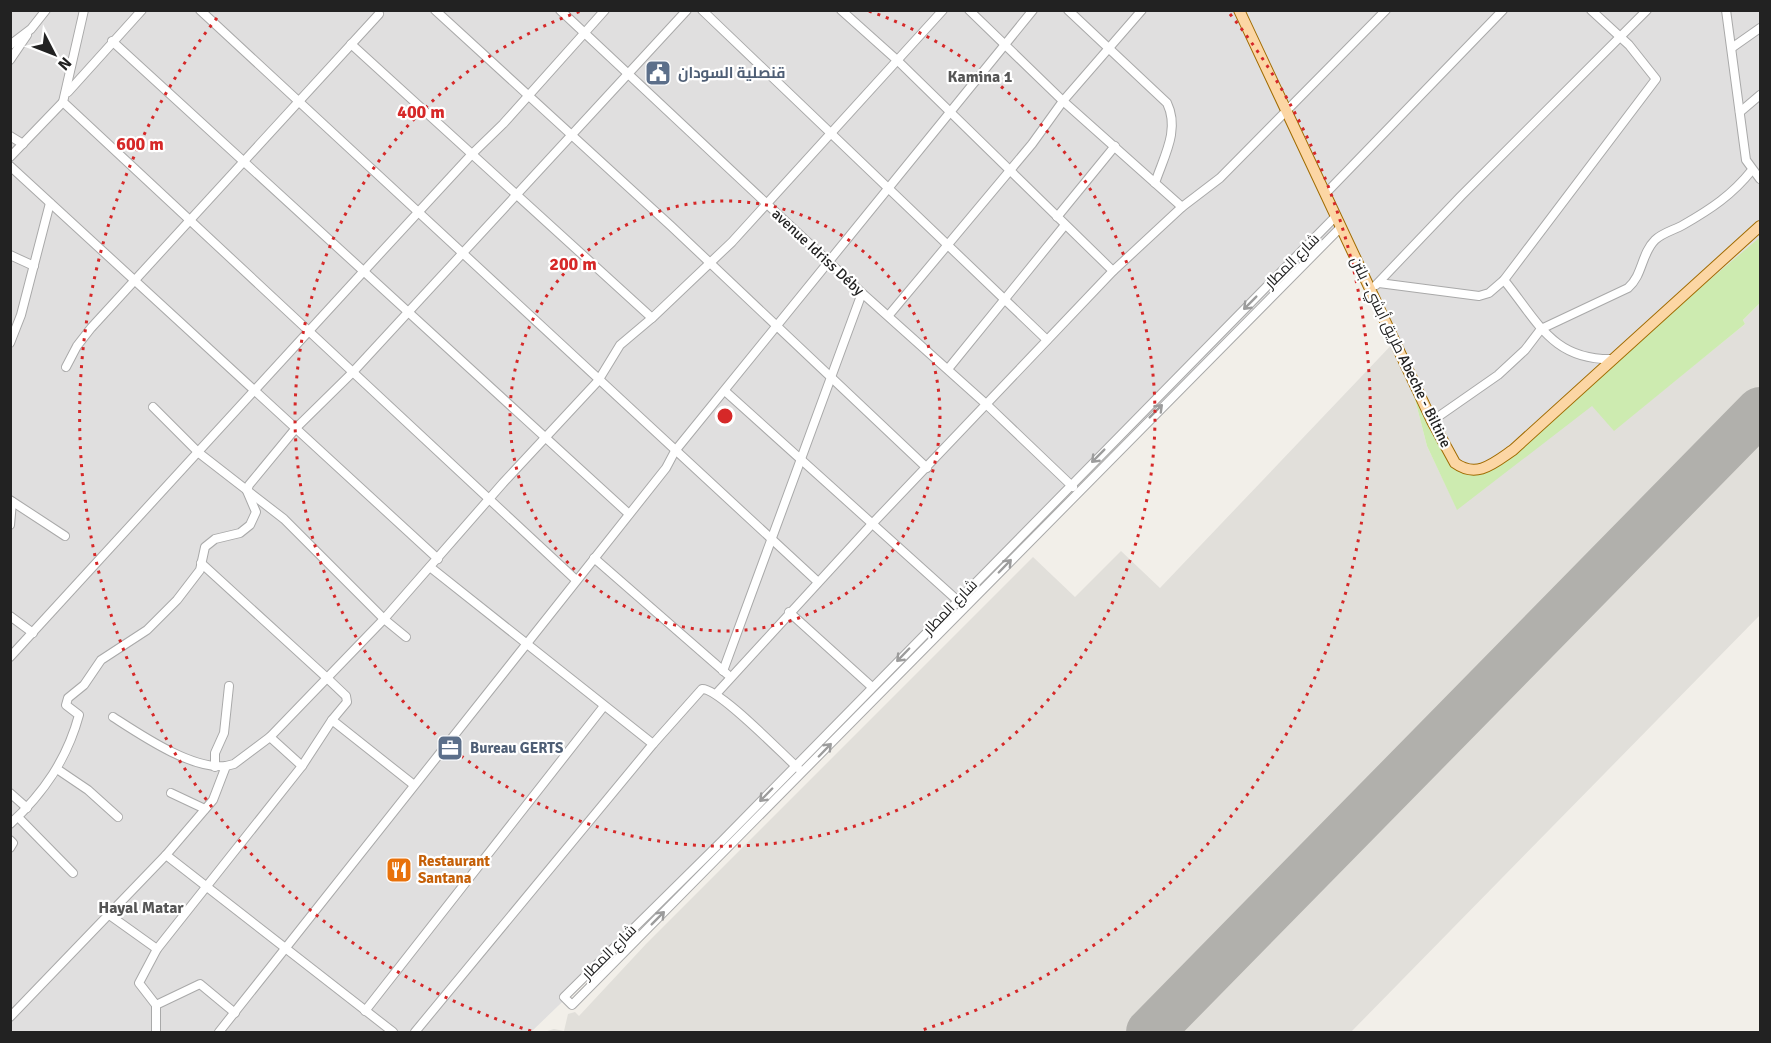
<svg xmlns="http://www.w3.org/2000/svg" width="1771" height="1043" font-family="Signika,Cairo,sans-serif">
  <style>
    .residential { fill: #e0dfdf }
    .airport { fill: #e1dfda }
    .grass { fill: #cdebb0 }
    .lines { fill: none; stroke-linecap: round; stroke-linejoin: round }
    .runway { stroke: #b1b0ac; stroke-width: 48 }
    .minor-casing { stroke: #a9a9a9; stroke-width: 10 }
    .major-casing { stroke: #a06b00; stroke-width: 12 }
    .minor { stroke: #fff; stroke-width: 8 }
    .major { stroke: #fcd6a4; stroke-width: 10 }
    .oneway { stroke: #9c9c9c }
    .ring { fill: none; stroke: #d62828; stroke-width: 3; stroke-dasharray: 3 6 }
    .labels { text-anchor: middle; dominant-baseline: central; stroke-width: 4.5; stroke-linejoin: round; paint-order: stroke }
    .service-label { font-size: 15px; font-weight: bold; fill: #4e5e75; stroke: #fff; text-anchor: start }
    .street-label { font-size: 15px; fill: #222; stroke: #fff }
    .food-label { font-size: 15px; font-weight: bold; fill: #c56008; stroke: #fff; text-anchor: start }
    .neighbourhood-label { font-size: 16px; font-weight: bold; fill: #555; stroke: #fff }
    .centre { fill: #d62828; stroke: #fff; stroke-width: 3 }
    .ring-label { font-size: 18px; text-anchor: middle; font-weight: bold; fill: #d62828; stroke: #fff; stroke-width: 4.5; stroke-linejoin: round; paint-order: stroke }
  </style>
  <rect width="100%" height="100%" fill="#f2efe9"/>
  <!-- residential -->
  <polygon class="residential" points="10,11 1760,11 1760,237 1493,464 1467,470 1456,461 1399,337 1342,226 756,800 585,980 531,1032 11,1032"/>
  <!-- airport -->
  <polygon class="airport" points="1760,303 1760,615 1351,1032 544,1032 554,1029 564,1031 568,1014 575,1012 579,1016 646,944 1033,557 1075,597 1121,551 1160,588 1399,337 1427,446 1457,509 1592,405 1614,430 1745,324 1743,320"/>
  <!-- grass -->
  <polygon class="grass" points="1760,237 1760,303 1743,320 1745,324 1614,431 1592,406 1457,510 1427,446 1399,337 1456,461 1467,470 1493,464"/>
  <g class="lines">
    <!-- runway -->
    <polyline class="runway" points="1150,1032 1760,411"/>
    <!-- minor casing -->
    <g class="minor-casing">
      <g id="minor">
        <polyline points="84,10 63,102 576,580"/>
        <path d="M200 10C407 200 611 393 818 582"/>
        <polyline points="435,10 671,226 927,468"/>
        <polyline points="560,10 862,293 986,404 1073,487"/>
        <polyline points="702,10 1047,340"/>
        <polyline points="841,10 898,61 1113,271"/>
        <polyline points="969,10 1063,101 1182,207"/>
        <path d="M1068 10 1167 103C1180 130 1164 156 1155 183"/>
        <polyline points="1726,10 1746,160 1760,179"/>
        <polyline points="112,41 629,514"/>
        <polyline points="351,44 652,318"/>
        <polyline points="10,45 31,29 46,10"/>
        <polyline points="1733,47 1760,28"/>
        <polyline points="10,60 27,35"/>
        <polyline points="68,92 142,10"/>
        <polyline points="1740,112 1760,95"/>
        <polyline points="10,136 23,144"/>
        <polyline points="10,157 63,102"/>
        <polyline points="10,166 438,559"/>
        <polyline points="1326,193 1503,10"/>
        <polyline points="1336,216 722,841 564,997 572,1005 1341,227"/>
        <polyline points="1057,217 1115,146"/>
        <polyline points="10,255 34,266"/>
        <path d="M1504 280C1538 322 1553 361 1614 359"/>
        <polyline points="1379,283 1479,296 1489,293 1504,280 1656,79 1629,45 1591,10"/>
        <polyline points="1376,285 1461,196 1647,10"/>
        <polyline points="889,315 1032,144 1063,101 1142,10"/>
        <polyline points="10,343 21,315 50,203"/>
        <polyline points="66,367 77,346 91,328 379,14"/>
        <polyline points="948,369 1065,225"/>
        <polyline points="726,392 957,600"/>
        <polyline points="153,407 199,453 284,519 384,619 406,637"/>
        <path d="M1432 421 1498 375 1525 350 1541 329 1628 288C1643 275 1641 254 1655 240 1662 233 1674 230 1683 225 1711 209 1732 195 1752 170"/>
        <polyline points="10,500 65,536"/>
        <polyline points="10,525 12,502"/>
        <polyline points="594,558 727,674"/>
        <polyline points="430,567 653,744"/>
        <polyline points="789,612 872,687"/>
        <polyline points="10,616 33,633"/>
        <polyline points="10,657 363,272 472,154 503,124 605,10"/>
        <polyline points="723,671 862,293"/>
        <polyline points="716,694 872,524 1113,271 1182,207 1220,178 1386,10"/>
        <path d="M113 717C141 735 192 770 226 766"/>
        <polyline points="332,720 414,785"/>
        <polyline points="270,737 302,766"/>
        <polyline points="215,767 215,753 224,733 229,686"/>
        <polyline points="57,769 88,790 118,817"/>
        <polyline points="10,793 27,808"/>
        <polyline points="171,793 205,809"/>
        <polyline points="18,817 73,873"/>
        <path d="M10 824C44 793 67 759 79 715L66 705 68 698 84 685 101 660 147 630 177 600 200 570 205 547 215 539 240 533 250 525 256 512 247 491 249 485 296 428 352 373 687 10"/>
        <polyline points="10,840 13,843 10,848"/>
        <polyline points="166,855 393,1032"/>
        <polyline points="108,914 157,949"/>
        <polyline points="156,1005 200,984 235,1013"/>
        <polyline points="365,1011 604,706"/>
        <polyline points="10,1017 166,855 213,800 226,766 234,764 270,737 384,619 503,483 598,381 620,345 652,318 732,242 943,10"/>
        <polyline points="156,1032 156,1005 139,983 157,949 302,766 332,720 347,702 346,696 326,677 201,563"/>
        <polyline points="219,1032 666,468 675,451 1033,10"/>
        <path d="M415 1032 653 744 702 689C719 688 782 754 798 768"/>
      </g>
    </g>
    <!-- major casing -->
    <g class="major-casing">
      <path id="major" d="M1239 10 1432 421 1455 463C1477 479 1494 463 1513 450L1760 226"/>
    </g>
    <!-- minor -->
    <use href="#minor" class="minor"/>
    <!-- major -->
    <use href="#major" class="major"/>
  </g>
  <!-- one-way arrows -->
  <defs><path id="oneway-shaft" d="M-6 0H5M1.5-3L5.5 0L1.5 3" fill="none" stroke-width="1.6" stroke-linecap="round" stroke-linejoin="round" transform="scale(1.5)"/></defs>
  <g class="oneway">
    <use href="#oneway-shaft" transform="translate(1250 303) rotate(135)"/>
    <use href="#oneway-shaft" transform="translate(1156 411) rotate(-45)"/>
    <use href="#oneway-shaft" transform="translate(1098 456) rotate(135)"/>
    <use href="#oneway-shaft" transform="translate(1005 566) rotate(-46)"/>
    <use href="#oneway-shaft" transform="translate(903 655) rotate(134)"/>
    <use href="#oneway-shaft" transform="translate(825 750) rotate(-46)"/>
    <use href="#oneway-shaft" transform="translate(766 795) rotate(134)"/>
    <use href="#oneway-shaft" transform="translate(658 918) rotate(-45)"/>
  </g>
  <!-- distance rings -->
  <g class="ring">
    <circle cx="725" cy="416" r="215"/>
    <path d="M869 11A430 430 0 1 1 581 11"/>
    <path d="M531 1031A645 645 0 0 1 220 14M1230 14A645 645 0 0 1 919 1031"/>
  </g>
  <!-- icons -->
  <defs>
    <g id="civic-square" transform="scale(1.35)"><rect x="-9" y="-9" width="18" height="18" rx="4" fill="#5c6f8a" stroke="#fff"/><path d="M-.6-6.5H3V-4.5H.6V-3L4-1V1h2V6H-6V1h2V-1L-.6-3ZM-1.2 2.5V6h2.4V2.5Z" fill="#fff"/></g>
    <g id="office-square" transform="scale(1.35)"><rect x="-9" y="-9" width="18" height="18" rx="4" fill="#5c6f8a" stroke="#fff"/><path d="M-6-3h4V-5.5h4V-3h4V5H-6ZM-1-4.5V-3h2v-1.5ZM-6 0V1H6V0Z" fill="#fff"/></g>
    <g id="restaurant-square" transform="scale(1.35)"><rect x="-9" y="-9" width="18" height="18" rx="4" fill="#e8710a" stroke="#fff"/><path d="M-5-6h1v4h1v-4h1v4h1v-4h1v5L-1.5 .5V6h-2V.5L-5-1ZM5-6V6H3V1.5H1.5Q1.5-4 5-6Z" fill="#fff"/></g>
  </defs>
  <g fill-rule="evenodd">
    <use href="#civic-square" x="658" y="73"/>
    <use href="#office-square" x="450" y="748"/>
    <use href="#restaurant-square" x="399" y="870"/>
  </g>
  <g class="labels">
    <!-- service labels -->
    <g class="service-label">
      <text x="678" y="73">قنصلية السودان</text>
      <text x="470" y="748">Bureau GERTS</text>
    </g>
    <!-- street labels -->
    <g class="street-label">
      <text transform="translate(818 252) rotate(43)">avenue Idriss Déby</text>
      <text transform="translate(1292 261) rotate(-45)">شارع المطار</text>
      <text transform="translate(1401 352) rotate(64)">طريق أبشي - بلتن Abeche - Biltine</text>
      <text transform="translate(950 607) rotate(-46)">شارع المطار</text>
      <text transform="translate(609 952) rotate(-45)">شارع المطار</text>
    </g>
    <!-- food labels -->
    <g class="food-label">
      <text x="418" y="861">Restaurant<tspan x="418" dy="17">Santana</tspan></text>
    </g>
    <!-- neighbourhood labels -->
    <g class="neighbourhood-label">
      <text x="980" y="77">Kamina 1</text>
      <text x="141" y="908">Hayal Matar</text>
    </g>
  </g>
  <circle cx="725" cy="416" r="9" class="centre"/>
  <g class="ring-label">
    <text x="421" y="118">400 m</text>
    <text x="140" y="150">600 m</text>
    <text x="573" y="270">200 m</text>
  </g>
  <!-- border -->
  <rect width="1771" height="1043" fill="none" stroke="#222222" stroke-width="24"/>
  <!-- north arrow -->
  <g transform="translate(54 54) rotate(132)" stroke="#ffffff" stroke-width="4.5" paint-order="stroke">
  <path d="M0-4.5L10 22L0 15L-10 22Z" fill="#222222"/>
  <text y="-9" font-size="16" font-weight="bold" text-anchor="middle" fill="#222222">N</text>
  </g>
</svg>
